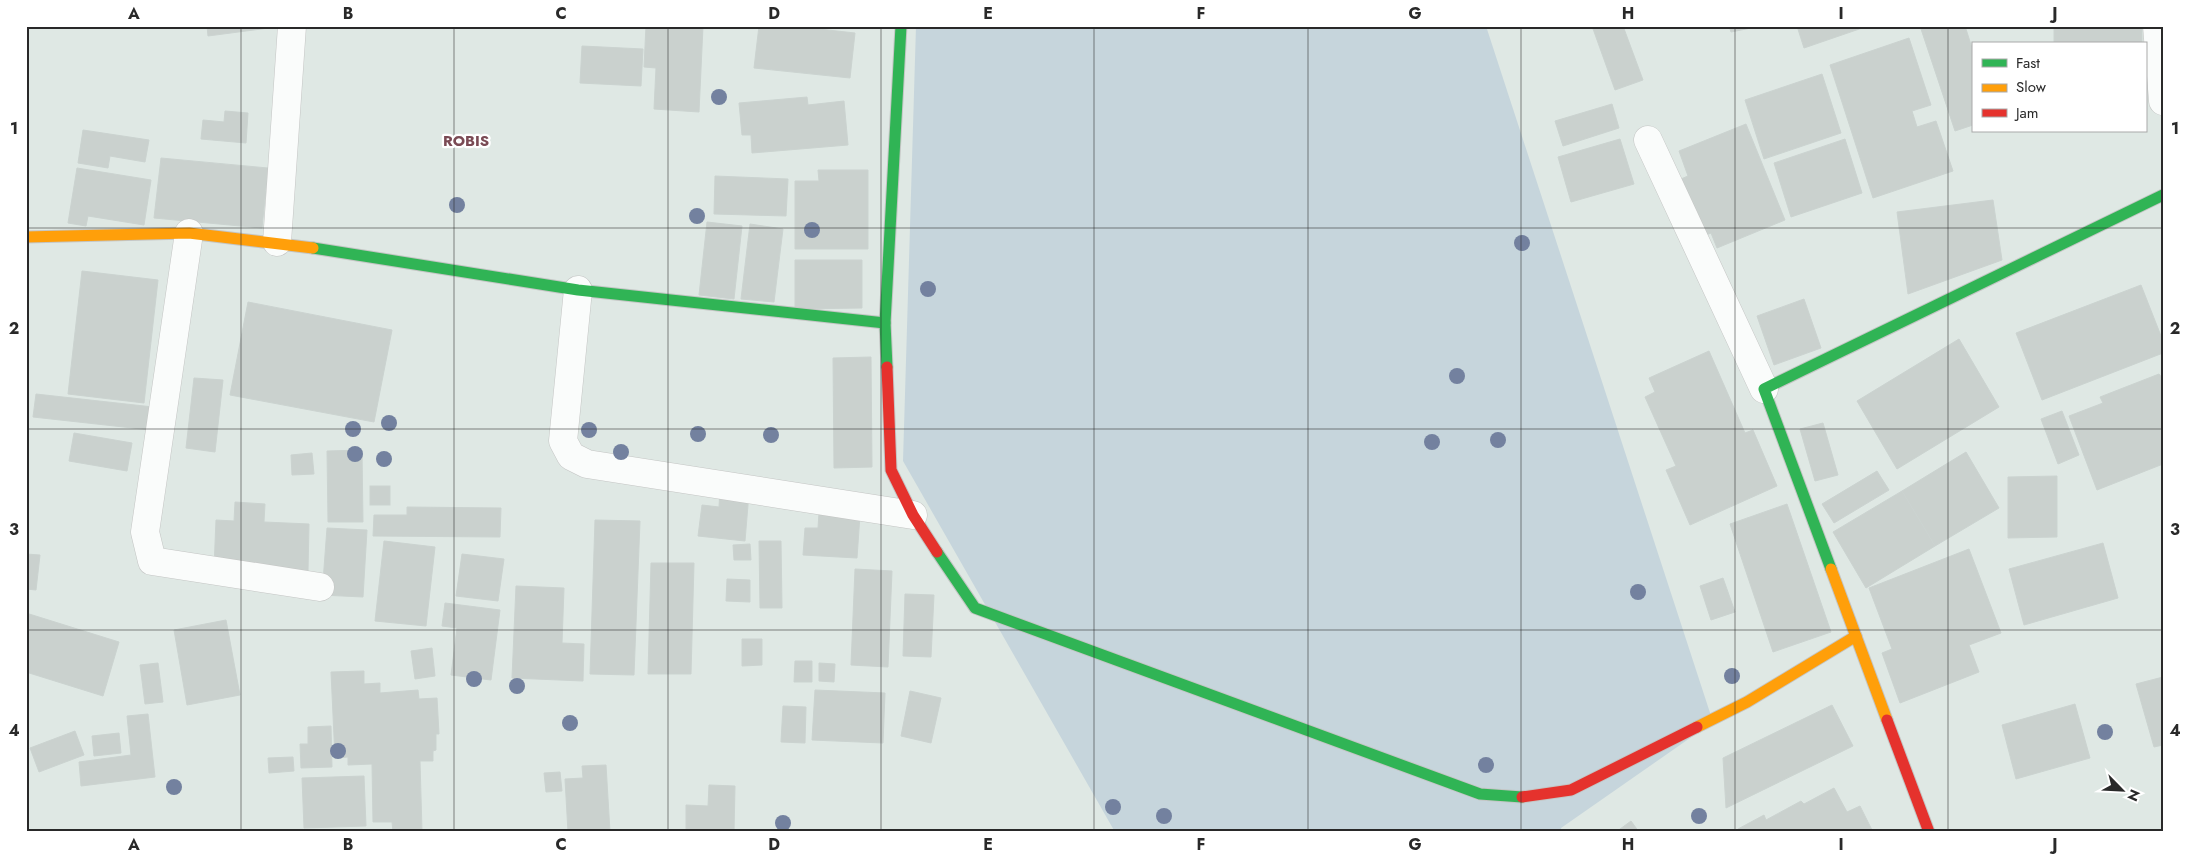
<svg xmlns="http://www.w3.org/2000/svg" width="2189" height="858" font-family="Jost,sans-serif">
  <style>
    .cemetery { fill: #c6d5dc }
    .building { fill: #cad1ce; stroke: #cbd3d0 }
    .lines { fill: none; stroke-linecap: round; stroke-linejoin: round }
    .street-casing { stroke: #c4c5c4; stroke-width: 29 }
    .fast-casing { stroke: #c4c5c4; stroke-width: 13 }
    .slow-casing { stroke: #c4c5c4; stroke-width: 13 }
    .jam-casing { stroke: #c4c5c4; stroke-width: 13 }
    .street { stroke: #fafcfb; stroke-width: 28 }
    .fast { stroke: #30b455; stroke-width: 11 }
    .slow { stroke: #ff9f0a; stroke-width: 11 }
    .jam { stroke: #e5322d; stroke-width: 11 }
    .tree { fill: #73819f }
    .grid { fill: none; stroke: #292929; stroke-width: 1; stroke-opacity: 0.55 }
    .labels { text-anchor: middle; dominant-baseline: central; stroke-width: 4.5; stroke-linejoin: round; paint-order: stroke }
    .neighbourhood-label { font-size: 15px; font-weight: bold; fill: #7a4a54; stroke: #fff }
    .neatline { fill: none; stroke: #292929; stroke-width: 2 }
    .grid-label { font-size: 16px; text-anchor: middle; font-weight: bold; fill: #292929 }
  </style>
  <rect width="100%" height="100%" fill="#dfe8e4"/>
  <!-- cemetery -->
  <polygon class="cemetery" points="916,26 1486,26 1713,722 1561,828 1562,832 1115,832 903,461"/>
  <!-- building -->
  <g class="building">
    <polygon points="207,26 284,26 208,36"/>
    <polygon points="646,26 703,26 699,112 654,109 656,68 644,67"/>
    <polygon points="759,26 792,26 855,33 850,78 754,68"/>
    <polygon points="1592,26 1623,26 1643,80 1615,90"/>
    <polygon points="1729,26 1761,26 1731,32"/>
    <polygon points="1797,26 1868,26 1804,48"/>
    <polygon points="1931,26 1965,26 1973,51 1973,125 1955,131 1921,29"/>
    <rect x="2054" y="26" width="88" height="18"/>
    <polygon points="1909,38 1931,105 1912,111 1917,127 1936,121 1953,171 1873,198 1830,65"/>
    <polygon points="582,46 643,49 641,86 580,83"/>
    <polygon points="1822,74 1841,133 1764,159 1745,100"/>
    <polygon points="807,97 808,105 844,101 848,145 752,153 751,135 742,135 739,103"/>
    <polygon points="1612,104 1619,128 1563,146 1555,121"/>
    <polygon points="225,111 248,113 246,143 201,139 203,120 224,122"/>
    <polygon points="1746,124 1785,220 1717,248 1711,233 1704,236 1681,179 1688,176 1679,151"/>
    <polygon points="83,130 149,140 145,162 110,156 108,168 78,163"/>
    <polygon points="1620,139 1634,184 1571,202 1558,157"/>
    <polygon points="1845,139 1862,193 1791,217 1774,163"/>
    <polygon points="161,158 268,168 262,228 154,218"/>
    <polygon points="77,168 151,180 144,225 88,216 86,226 68,223"/>
    <polygon points="818,170 868,170 868,249 795,249 795,181 819,181"/>
    <polygon points="715,176 788,179 786,216 714,214"/>
    <polygon points="1993,200 2002,260 1908,294 1897,212"/>
    <polygon points="707,222 742,226 734,299 699,295"/>
    <polygon points="750,224 783,229 774,302 741,299"/>
    <polygon points="795,260 862,260 862,308 795,309"/>
    <polygon points="82,271 158,280 144,403 68,394"/>
    <polygon points="2141,285 2163,341 2163,353 2042,400 2016,333"/>
    <polygon points="1804,299 1821,348 1774,365 1757,316"/>
    <polygon points="248,302 392,330 374,422 230,395"/>
    <polygon points="1959,339 1999,407 1897,469 1857,401"/>
    <polygon points="1709,351 1745,433 1753,430 1777,486 1690,525 1666,470 1676,466 1645,397 1655,392 1649,378"/>
    <polygon points="871,357 872,467 834,468 833,358"/>
    <polygon points="2159,374 2163,379 2163,464 2097,490 2069,416 2103,403 2100,397"/>
    <polygon points="194,378 223,380 215,452 186,448"/>
    <polygon points="36,394 153,407 151,430 33,417"/>
    <polygon points="2062,411 2079,455 2058,464 2041,419"/>
    <polygon points="1823,423 1838,475 1815,481 1800,429"/>
    <polygon points="74,433 132,443 127,471 69,461"/>
    <polygon points="362,450 363,522 328,522 327,451"/>
    <polygon points="1966,452 1999,508 1935,546 1902,491"/>
    <polygon points="312,453 314,474 292,475 291,455"/>
    <polygon points="1877,471 1889,490 1834,523 1822,504"/>
    <polygon points="2057,476 2057,537 2008,538 2008,477"/>
    <rect x="370" y="486" width="20" height="19"/>
    <polygon points="720,490 749,493 745,541 698,536 702,505 719,507"/>
    <polygon points="1902,491 1935,546 1866,588 1833,532"/>
    <polygon points="235,502 265,504 264,522 309,524 308,571 214,568 216,520 234,521"/>
    <polygon points="1787,504 1831,632 1773,652 1730,524"/>
    <polygon points="407,507 501,508 500,537 373,536 374,515 407,515"/>
    <polygon points="819,513 860,515 857,558 803,555 805,528 818,528"/>
    <polygon points="595,520 640,521 634,675 590,674"/>
    <polygon points="327,528 367,530 363,597 322,595"/>
    <polygon points="384,541 435,547 426,626 375,621"/>
    <polygon points="759,541 781,541 782,608 760,608"/>
    <polygon points="2103,543 2118,598 2024,625 2009,569"/>
    <polygon points="750,544 751,560 734,560 733,545"/>
    <polygon points="1969,549 2001,633 1969,645 1979,672 1900,703 1882,653 1892,649 1869,588"/>
    <polygon points="26,554 40,555 36,590 26,589"/>
    <polygon points="462,554 504,559 498,601 456,596"/>
    <polygon points="651,563 694,563 691,674 648,674"/>
    <polygon points="855,569 892,571 888,667 851,665"/>
    <polygon points="1723,578 1735,612 1711,620 1700,586"/>
    <polygon points="727,579 750,580 750,602 726,601"/>
    <polygon points="516,586 564,588 562,643 584,644 583,681 512,678"/>
    <polygon points="905,594 934,595 931,657 903,656"/>
    <polygon points="445,603 500,610 491,680 451,675 457,628 442,626"/>
    <polygon points="26,613 119,642 103,696 26,672"/>
    <polygon points="226,620 240,695 187,705 174,630"/>
    <polygon points="742,639 762,639 762,665 742,666"/>
    <polygon points="432,648 435,676 415,679 411,651"/>
    <polygon points="795,661 812,661 812,682 794,682"/>
    <polygon points="158,663 163,702 145,704 140,665"/>
    <polygon points="819,663 835,664 834,682 819,681"/>
    <polygon points="364,671 364,684 380,683 380,693 418,690 419,699 437,698 439,734 436,734 436,750 433,751 433,761 420,761 422,831 393,832 392,822 373,822 372,764 348,765 348,757 335,758 331,672"/>
    <polygon points="2163,677 2163,745 2154,747 2136,684"/>
    <polygon points="815,690 885,693 883,743 812,740"/>
    <polygon points="910,691 941,698 931,743 901,736"/>
    <polygon points="2075,704 2090,758 2016,779 2002,725"/>
    <polygon points="1832,705 1853,746 1726,808 1723,758"/>
    <polygon points="783,706 806,707 805,743 781,742"/>
    <polygon points="148,714 155,777 81,786 79,762 131,755 127,716"/>
    <polygon points="331,726 332,767 301,768 300,744 308,744 308,727"/>
    <polygon points="75,731 84,755 39,772 30,748"/>
    <polygon points="119,733 121,753 94,756 92,736"/>
    <polygon points="293,757 294,771 269,773 268,758"/>
    <polygon points="606,765 610,832 568,832 565,779 583,778 582,766"/>
    <polygon points="560,772 562,791 546,792 544,773"/>
    <polygon points="364,776 366,826 304,828 302,778"/>
    <polygon points="709,785 735,786 734,832 686,832 686,805 708,806"/>
    <polygon points="1834,788 1847,812 1860,806 1873,832 1740,832 1738,829 1764,815 1766,820 1801,801 1804,804"/>
    <polygon points="1631,821 1639,832 1616,832"/>
  </g>
  <g class="lines">
    <!-- street casing -->
    <g class="street-casing">
      <g id="street">
        <polyline points="2157,26 2163,101"/>
        <polyline points="1648,140 1764,389"/>
        <polyline points="189,233 145,532 152,561 320,587"/>
        <polyline points="277,242 292,26"/>
        <polyline points="578,290 563,441 571,456 587,464 913,515"/>
      </g>
    </g>
    <!-- fast casing -->
    <g class="fast-casing">
      <g id="fast">
        <polyline points="313,248 578,290 885,323"/>
        <polyline points="887,367 885,323 901,26"/>
        <polyline points="937,552 975,608 1480,794 1522,797"/>
        <polyline points="1831,569 1764,389 2163,195"/>
      </g>
    </g>
    <!-- slow casing -->
    <g class="slow-casing">
      <g id="slow">
        <polyline points="26,237 189,233 313,248"/>
        <polyline points="1831,569 1887,720"/>
        <polyline points="1697,727 1747,702 1856,636"/>
      </g>
    </g>
    <!-- jam casing -->
    <g class="jam-casing">
      <g id="jam">
        <polyline points="887,367 891,470 913,515 937,552"/>
        <polyline points="1887,720 1929,832"/>
        <polyline points="1522,797 1571,790 1697,727"/>
      </g>
    </g>
    <!-- street -->
    <use href="#street" class="street"/>
    <!-- fast -->
    <use href="#fast" class="fast"/>
    <!-- slow -->
    <use href="#slow" class="slow"/>
    <!-- jam -->
    <use href="#jam" class="jam"/>
  </g>
  <!-- trees -->
  <g class="tree">
    <circle cx="719" cy="97" r="8"/>
    <circle cx="457" cy="205" r="8"/>
    <circle cx="697" cy="216" r="8"/>
    <circle cx="812" cy="230" r="8"/>
    <circle cx="1522" cy="243" r="8"/>
    <circle cx="928" cy="289" r="8"/>
    <circle cx="1457" cy="376" r="8"/>
    <circle cx="389" cy="423" r="8"/>
    <circle cx="353" cy="429" r="8"/>
    <circle cx="589" cy="430" r="8"/>
    <circle cx="698" cy="434" r="8"/>
    <circle cx="771" cy="435" r="8"/>
    <circle cx="1498" cy="440" r="8"/>
    <circle cx="1432" cy="442" r="8"/>
    <circle cx="621" cy="452" r="8"/>
    <circle cx="355" cy="454" r="8"/>
    <circle cx="384" cy="459" r="8"/>
    <circle cx="1638" cy="592" r="8"/>
    <circle cx="1732" cy="676" r="8"/>
    <circle cx="474" cy="679" r="8"/>
    <circle cx="517" cy="686" r="8"/>
    <circle cx="570" cy="723" r="8"/>
    <circle cx="2105" cy="732" r="8"/>
    <circle cx="338" cy="751" r="8"/>
    <circle cx="1486" cy="765" r="8"/>
    <circle cx="174" cy="787" r="8"/>
    <circle cx="1113" cy="807" r="8"/>
    <circle cx="1164" cy="816" r="8"/>
    <circle cx="1699" cy="816" r="8"/>
    <circle cx="783" cy="823" r="8"/>
  </g>
  <!-- grid -->
  <path class="grid" d="M241 26V832M454 26V832M668 26V832M881 26V832M1094 26V832M1308 26V832M1521 26V832M1735 26V832M1948 26V832M26 228H2163M26 429H2163M26 630H2163"/>
  <g class="labels">
    <!-- neighbourhood labels -->
    <g class="neighbourhood-label">
      <text x="466" y="141">ROBIS</text>
    </g>
  </g>
  <!-- border -->
  <rect width="2189" height="858" fill="none" stroke="#ffffff" stroke-width="55"/>
  <!-- legend -->
  <rect x="1972" y="42" width="175" height="90" fill="#ffffff" stroke="#a9a9a9"/>
  <rect x="1982" y="59" width="25" height="8" fill="#30b455" stroke="#a9a9a9"/>
  <text x="2016" y="68" font-size="15" fill="#292929">Fast</text>
  <rect x="1982" y="84" width="25" height="8" fill="#ff9f0a" stroke="#a9a9a9"/>
  <text x="2016" y="92" font-size="15" fill="#292929">Slow</text>
  <rect x="1982" y="109" width="25" height="8" fill="#e5322d" stroke="#a9a9a9"/>
  <text x="2016" y="118" font-size="15" fill="#292929">Jam</text>
  <!-- north arrow -->
  <g transform="translate(2122 790) rotate(114)" stroke="#ffffff" stroke-width="4" paint-order="stroke">
  <path d="M0-4L9 19L0 12L-9 19Z" fill="#292929"/>
  <text y="-8" font-size="14" font-weight="bold" text-anchor="middle" fill="#292929">N</text>
  </g>
  <rect x="28" y="28" width="2134" height="802" class="neatline"/>
  <g class="grid-label">
    <text x="134" y="19">A</text>
    <text x="348" y="19">B</text>
    <text x="561" y="19">C</text>
    <text x="774" y="19">D</text>
    <text x="988" y="19">E</text>
    <text x="1201" y="19">F</text>
    <text x="1415" y="19">G</text>
    <text x="1628" y="19">H</text>
    <text x="1841" y="19">I</text>
    <text x="2055" y="19">J</text>
    <text x="14" y="134">1</text>
    <text x="2175" y="134">1</text>
    <text x="14" y="334">2</text>
    <text x="2175" y="334">2</text>
    <text x="14" y="535">3</text>
    <text x="2175" y="535">3</text>
    <text x="14" y="736">4</text>
    <text x="2175" y="736">4</text>
    <text x="134" y="850">A</text>
    <text x="348" y="850">B</text>
    <text x="561" y="850">C</text>
    <text x="774" y="850">D</text>
    <text x="988" y="850">E</text>
    <text x="1201" y="850">F</text>
    <text x="1415" y="850">G</text>
    <text x="1628" y="850">H</text>
    <text x="1841" y="850">I</text>
    <text x="2055" y="850">J</text>
  </g>
</svg>
